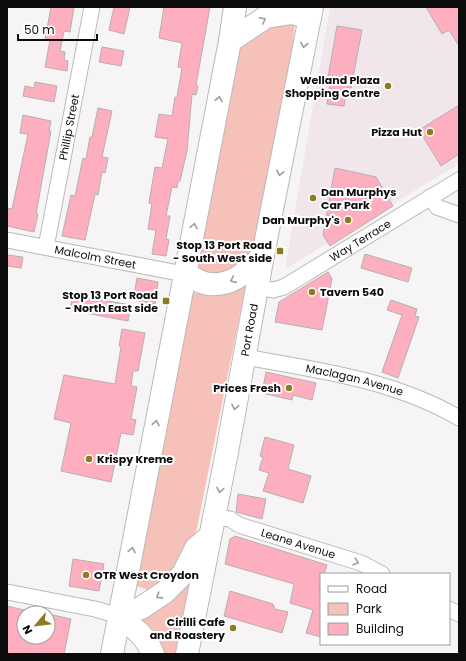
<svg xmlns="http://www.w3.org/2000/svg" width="466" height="661" font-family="Poppins,sans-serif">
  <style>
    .built { fill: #f0e6eb }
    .green { fill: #f5c1b8 }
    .building { fill: #feafbf; stroke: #b4b0b1 }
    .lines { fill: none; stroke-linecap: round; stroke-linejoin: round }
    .minor-casing { stroke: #bbb8b9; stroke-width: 17 }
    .highway-casing { stroke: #bbb8b9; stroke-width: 24 }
    .minor { stroke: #fff; stroke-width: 15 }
    .highway { stroke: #fff; stroke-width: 22 }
    .oneway { stroke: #9e9e9e }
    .poi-dot { fill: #8e7b21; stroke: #fff; stroke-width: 1.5 }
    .labels { text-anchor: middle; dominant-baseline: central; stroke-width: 4; stroke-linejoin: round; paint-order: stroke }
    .poi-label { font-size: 11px; font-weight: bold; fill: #0d0c0d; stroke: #fff; text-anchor: end }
    .street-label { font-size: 11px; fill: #0d0c0d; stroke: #fff }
  </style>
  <rect width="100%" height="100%" fill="#f7f4f6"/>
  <!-- built -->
  <polygon class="built" points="330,7 459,7 459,164 285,269"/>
  <!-- green -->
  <g class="green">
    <polygon points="270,24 295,24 288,82 262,237 245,270 224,280 191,271 232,52"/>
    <polygon points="247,279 197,528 188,554 142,605 146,589 137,586 188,292 212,295"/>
    <polygon points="192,577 177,654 165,654 155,637 143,629 142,616"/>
  </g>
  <!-- building -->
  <g class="building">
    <polygon points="51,7 74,7 70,32 64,31 60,51 65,52 64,60 68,61 67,71 45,67 50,40 45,39"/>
    <polygon points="114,7 130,7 124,34 109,30"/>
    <polygon points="164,7 210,7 196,85 198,86 196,95 192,94 187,151 180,181 178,181 177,188 172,187 166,216 170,216 166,239 169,240 166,256 152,254 156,230 148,229 152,204 149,203 155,167 162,168 168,139 155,137 159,114 172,116 175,97 177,97 182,68 178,67 182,43 159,38"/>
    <polygon points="426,7 459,7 459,46 449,30 442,34"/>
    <polygon points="337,26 362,30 351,88 347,87 344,106 327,104 330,84 327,83"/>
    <polygon points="102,47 124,51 121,66 99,62"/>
    <polygon points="35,82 57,86 54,102 23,96 25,86 34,88"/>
    <polygon points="459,105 459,154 441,166 419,130"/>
    <polygon points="98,108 112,111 102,157 108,158 105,173 102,172 98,195 95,194 85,240 62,236 71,195 75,196 83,158 86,159 90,137 92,137"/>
    <polygon points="23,115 51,121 49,131 51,131 36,214 38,214 34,232 7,226 7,208 12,209 28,134 20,133"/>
    <polygon points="335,168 376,177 393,206 330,246 323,235"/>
    <polygon points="365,254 412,268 408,282 361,268"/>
    <polygon points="7,255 23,257 21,268 7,266"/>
    <polygon points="328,272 332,279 322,330 275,322 279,302"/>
    <polygon points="137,278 158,282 155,304 133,300"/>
    <polygon points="73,295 131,305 128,321 70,310"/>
    <polygon points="391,300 417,309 415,316 419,317 398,378 382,372 402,315 387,310"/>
    <polygon points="122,329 145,333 138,371 133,371 131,386 137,387 131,419 136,420 133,435 121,433 111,482 61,471 71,423 54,419 64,375 115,384 121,347 119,346"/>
    <polygon points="266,372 316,383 312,400 293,395 292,400 262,393"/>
    <polygon points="265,437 294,445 288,469 311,476 303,503 263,491 269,473 259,470 263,457 260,456"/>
    <polygon points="238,494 266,499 262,519 236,512"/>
    <polygon points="235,536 327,565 324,574 321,574 319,590 321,591 321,637 306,633 313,610 290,603 294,584 225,564 230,539"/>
    <polygon points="73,559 104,564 99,591 69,586"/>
    <polygon points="230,591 273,604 275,609 288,612 282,633 224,616"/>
    <polygon points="7,606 24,610 21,637 48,637 48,614 71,619 64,654 7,654"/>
  </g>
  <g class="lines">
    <!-- minor casing -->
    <g class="minor-casing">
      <g id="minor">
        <polyline points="430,197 437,207 459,215"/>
        <path id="s1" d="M7 240 184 274"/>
        <path id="s2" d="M46 247 92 7"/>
        <path id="s3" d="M258 287 273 290 284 287 459 180"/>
        <path id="s4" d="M245 357C318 370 394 380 459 418"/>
        <path id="s5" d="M214 517 230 519 239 525 361 563 382 574"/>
        <polyline points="7,592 95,609 119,616"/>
        <polyline points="449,609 459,614"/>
      </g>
    </g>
    <!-- highway casing -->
    <g class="highway-casing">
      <g id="highway">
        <polyline points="230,41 266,17 292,13 310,18"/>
        <path d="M184 274C192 276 197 281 204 283 230 289 247 272 263 255"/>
        <polyline points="119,616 141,608 165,592 183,574 196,548 210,536"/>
        <path d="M119 616C135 629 145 635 153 654"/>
        <polyline points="112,654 230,41 235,7"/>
        <path id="s6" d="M187 654 227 452 263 255 312 7"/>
      </g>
    </g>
    <!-- minor -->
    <use href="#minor" class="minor"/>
    <!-- highway -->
    <use href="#highway" class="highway"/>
  </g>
  <!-- one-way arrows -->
  <defs><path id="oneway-chevron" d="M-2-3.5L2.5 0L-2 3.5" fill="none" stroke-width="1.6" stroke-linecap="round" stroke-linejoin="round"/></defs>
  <g class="oneway">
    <use href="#oneway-chevron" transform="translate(263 20) rotate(-29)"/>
    <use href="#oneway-chevron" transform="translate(304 45) rotate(101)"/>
    <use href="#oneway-chevron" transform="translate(219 99) rotate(-79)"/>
    <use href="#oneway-chevron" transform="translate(280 173) rotate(102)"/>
    <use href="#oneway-chevron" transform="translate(194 226) rotate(-79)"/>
    <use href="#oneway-chevron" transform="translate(233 280) rotate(156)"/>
    <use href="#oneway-chevron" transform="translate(235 407) rotate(101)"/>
    <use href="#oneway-chevron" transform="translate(156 423) rotate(-79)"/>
    <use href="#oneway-chevron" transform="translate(220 490) rotate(101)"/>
    <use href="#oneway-chevron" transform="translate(132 550) rotate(-79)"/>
    <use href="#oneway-chevron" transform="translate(356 562) rotate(19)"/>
    <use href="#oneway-chevron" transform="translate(159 596) rotate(147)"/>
  </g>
  <!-- markers -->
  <g class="poi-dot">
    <circle cx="388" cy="86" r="4"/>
    <circle cx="430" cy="132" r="4"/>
    <circle cx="313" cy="198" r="4"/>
    <circle cx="348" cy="220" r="4"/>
    <rect x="276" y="247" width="8" height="8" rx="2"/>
    <circle cx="312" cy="292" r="4"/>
    <rect x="162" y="297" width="8" height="8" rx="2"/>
    <circle cx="289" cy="388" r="4"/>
    <circle cx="89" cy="459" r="4"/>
    <circle cx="86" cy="575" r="4"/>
    <circle cx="233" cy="628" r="4"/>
  </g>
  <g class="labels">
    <!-- poi labels -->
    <g class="poi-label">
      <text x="380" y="80">Welland Plaza<tspan x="380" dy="13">Shopping Centre</tspan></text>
      <text x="422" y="132">Pizza Hut</text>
      <text x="321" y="192" text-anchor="start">Dan Murphys<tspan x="321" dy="13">Car Park</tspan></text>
      <text x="340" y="220">Dan Murphy's</text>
      <text x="272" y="245">Stop 13 Port Road<tspan x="272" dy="13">- South West side</tspan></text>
      <text x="320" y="292" text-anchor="start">Tavern 540</text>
      <text x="158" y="295">Stop 13 Port Road<tspan x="158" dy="13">- North East side</tspan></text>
      <text x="281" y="388">Prices Fresh</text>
      <text x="97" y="459" text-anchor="start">Krispy Kreme</text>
      <text x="94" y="575" text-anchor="start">OTR West Croydon</text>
      <text x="225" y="622">Cirilli Cafe<tspan x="225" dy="13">and Roastery</tspan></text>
    </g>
    <!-- street labels -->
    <g class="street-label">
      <text stroke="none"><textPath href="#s2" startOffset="122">Phillip Street</textPath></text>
      <text stroke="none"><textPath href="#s3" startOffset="116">Way Terrace</textPath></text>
      <text stroke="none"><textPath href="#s1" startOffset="90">Malcolm Street</textPath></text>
      <text stroke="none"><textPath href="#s6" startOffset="330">Port Road</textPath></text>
      <text stroke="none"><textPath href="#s4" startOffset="112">Maclagan Avenue</textPath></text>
      <text stroke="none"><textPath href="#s5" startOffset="89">Leane Avenue</textPath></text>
    </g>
  </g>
  <!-- border -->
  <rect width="466" height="661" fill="none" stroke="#0d0c0d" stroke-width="16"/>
  <!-- legend -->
  <rect x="320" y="573" width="130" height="72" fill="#ffffff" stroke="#9e9e9e"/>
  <rect x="328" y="586" width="20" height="6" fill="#ffffff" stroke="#9e9e9e"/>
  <text x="356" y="593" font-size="12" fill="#0d0c0d">Road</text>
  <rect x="328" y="603" width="20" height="12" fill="#f5c1b8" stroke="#9e9e9e"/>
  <text x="356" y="613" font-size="12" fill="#0d0c0d">Park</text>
  <rect x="328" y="623" width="20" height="12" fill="#feafbf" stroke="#9e9e9e"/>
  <text x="356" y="633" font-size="12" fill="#0d0c0d">Building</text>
  <!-- north arrow -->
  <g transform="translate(36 625) rotate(242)"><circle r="19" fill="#ffffff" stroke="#9e9e9e"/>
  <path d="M0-3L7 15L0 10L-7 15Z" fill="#8e7b21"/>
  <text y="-6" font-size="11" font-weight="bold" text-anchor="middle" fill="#0d0c0d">N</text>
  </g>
  <!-- scale -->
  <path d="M18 34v6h79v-6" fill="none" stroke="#0d0c0d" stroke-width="2"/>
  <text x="24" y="34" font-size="12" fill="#0d0c0d" stroke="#ffffff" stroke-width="3" paint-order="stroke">50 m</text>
</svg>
